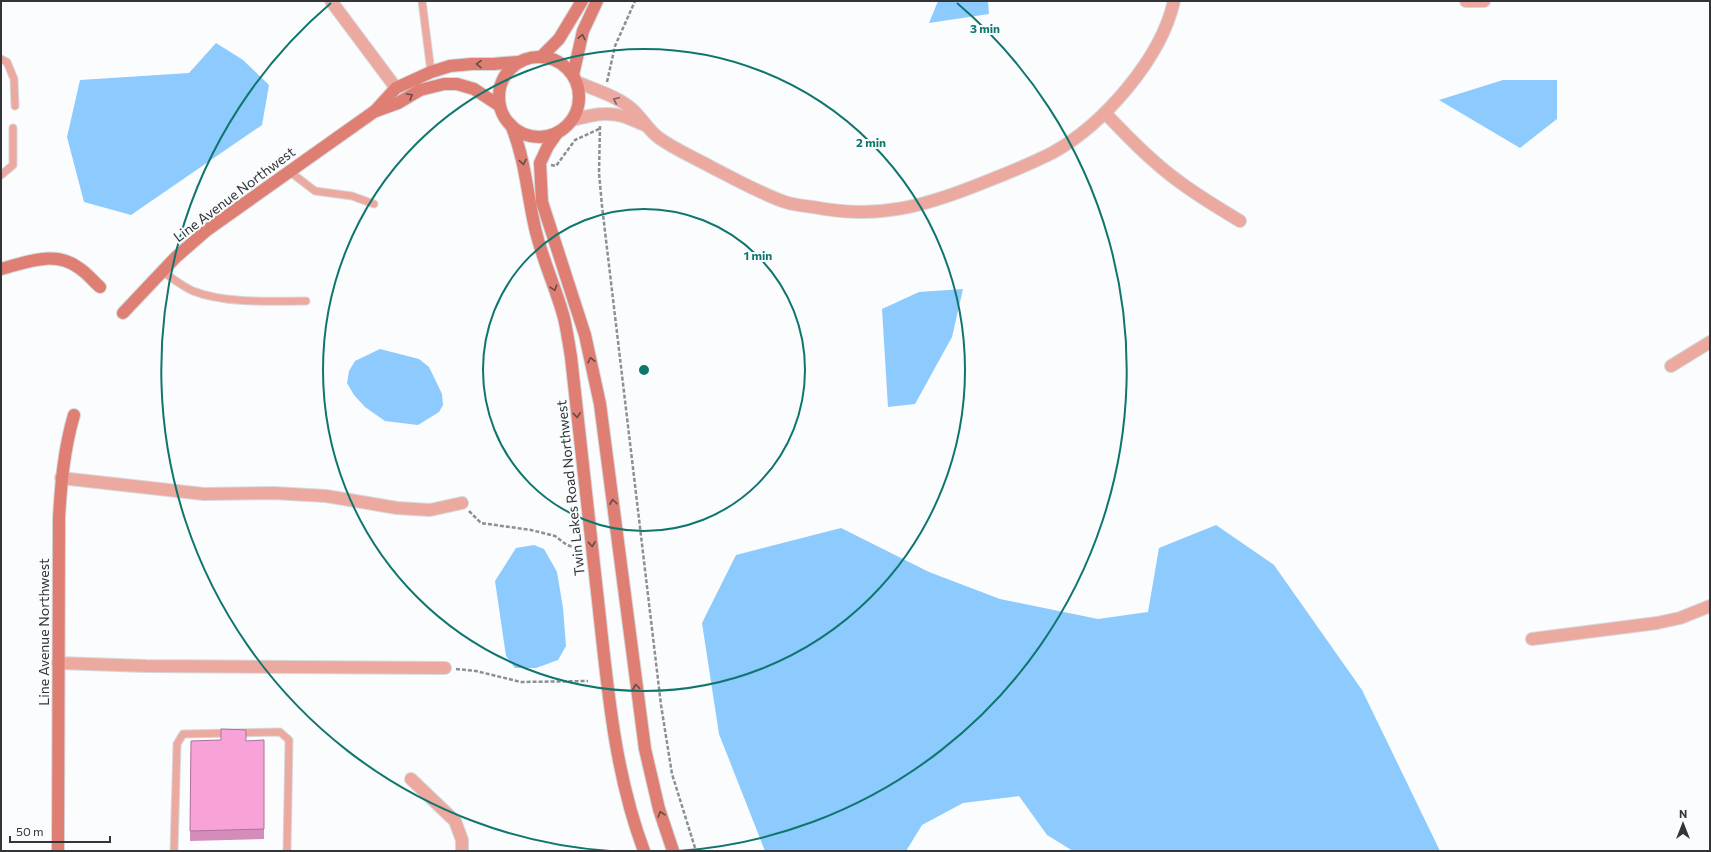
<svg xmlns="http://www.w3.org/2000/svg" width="1711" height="852" font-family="Commissioner,sans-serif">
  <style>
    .water { fill: #8dcafd }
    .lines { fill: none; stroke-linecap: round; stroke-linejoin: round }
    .lane-casing { stroke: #d6d8da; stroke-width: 9 }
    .street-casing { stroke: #d6d8da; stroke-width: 14 }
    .secondary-casing { stroke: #d6d8da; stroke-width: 14 }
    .path { stroke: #8d9093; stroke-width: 2.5; stroke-dasharray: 4 2; stroke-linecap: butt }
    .lane { stroke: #eca9a0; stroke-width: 7 }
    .street { stroke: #eca9a0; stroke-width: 12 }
    .secondary { stroke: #df7e73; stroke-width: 12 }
    .wall { fill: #d48cbb }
    .building { fill: #f7a3d9; stroke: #ad7298 }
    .oneway { stroke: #654b4a }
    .oneway2 { stroke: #7c6362 }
    .ring { fill: none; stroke: #0f766e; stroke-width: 2 }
    .labels { text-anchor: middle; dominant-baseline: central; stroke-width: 4; stroke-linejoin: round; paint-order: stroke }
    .street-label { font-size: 14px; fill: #313538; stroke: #fafcfd }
    .centre { fill: #0f766e; stroke: #fafcfd; stroke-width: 2 }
    .ring-label { font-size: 12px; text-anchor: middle; font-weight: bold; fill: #0f766e; stroke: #fafcfd; stroke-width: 4; stroke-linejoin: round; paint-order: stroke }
  </style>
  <rect width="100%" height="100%" fill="#fafcfd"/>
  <!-- water -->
  <g class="water">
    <polygon points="938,1 988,1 989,14 929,23"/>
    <polygon points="216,43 243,60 269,85 262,125 131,215 84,202 67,137 80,80 189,73"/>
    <polygon points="1503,80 1557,80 1557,119 1520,148 1439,100"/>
    <polygon points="963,289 952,337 915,404 888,407 882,309 919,292"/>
    <polygon points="380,349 419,359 429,367 442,394 443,405 439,412 418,425 385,421 365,407 354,395 347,383 349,371 355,361"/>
    <polygon points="1216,525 1274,565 1362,690 1440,851 1073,851 1047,835 1019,796 963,803 922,825 906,851 765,851 719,734 702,623 736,555 841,528 929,572 1000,599 1098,619 1148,612 1159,548"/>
    <polygon points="534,545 544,549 557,572 563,608 566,646 558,660 536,668 515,668 506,656 495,581 516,548"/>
  </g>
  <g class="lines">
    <!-- lane casing -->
    <g class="lane-casing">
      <g id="lane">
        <polyline points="422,1 431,72"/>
        <polyline points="1,59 7,62 14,79 15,106"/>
        <polyline points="289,171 315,191 352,196 374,204"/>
        <polyline points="1,175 13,165 13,128"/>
        <path d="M162 271C172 278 182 286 193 291 226 304 272 301 306 301"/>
        <polyline points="174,851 177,744 183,734 280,732 289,740 287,851"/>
      </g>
    </g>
    <!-- street casing -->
    <g class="street-casing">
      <g id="street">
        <polyline points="331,1 396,88"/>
        <polyline points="1466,1 1484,1"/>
        <path d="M577 82C595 90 617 96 632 109 642 118 648 130 659 138 676 150 695 158 713 168 737 180 759 193 785 202 794 205 804 206 813 207 878 220 926 206 985 182 1008 173 1030 164 1052 153 1103 125 1161 59 1174 1"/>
        <path d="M1105 113C1129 138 1153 163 1181 183 1200 197 1220 209 1240 221"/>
        <path d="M572 120C589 116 605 111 622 116 629 118 637 122 645 125"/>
        <polyline points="1671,366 1710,342"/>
        <polyline points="61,478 204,494 273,493 326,496 397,508 430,510 462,503"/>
        <polyline points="1532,639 1657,623 1680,618 1710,606"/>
        <polyline points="58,663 146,666 445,668"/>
        <polyline points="411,779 455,821 462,840 462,851"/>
      </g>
    </g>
    <!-- secondary casing -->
    <g class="secondary-casing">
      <g id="secondary">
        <polyline points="542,56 559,39 582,1"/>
        <circle cx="539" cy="97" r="40"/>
        <polyline points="573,75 583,31 597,1"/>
        <polyline points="376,111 398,103 420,90 444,84 457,84 474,89 500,106"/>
        <path d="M511 125C525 158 527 193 535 228 542 259 556 288 564 318 567 331 569 344 571 357 580 442 590 526 599 610 608 692 615 774 644 851"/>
        <polyline points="557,133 548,146 540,163 542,202 585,335 600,404 645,749 659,809 673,851"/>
        <path d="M1 269C27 262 55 250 79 268 87 273 93 281 100 287"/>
        <polyline points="123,313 176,257 207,230 375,111 396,88 431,72 450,66 472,64 493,64 518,62"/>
        <path d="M58 851 59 518C61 483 64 449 74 415"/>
      </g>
    </g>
    <!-- path -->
    <g class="path">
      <polyline points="607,82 615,46 635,1"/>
      <polyline points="600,126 599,173 602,206 661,705 672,774 696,851"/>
      <polyline points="551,165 556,166 575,140 599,129"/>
      <polyline points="469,511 481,523 531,530 555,536 567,545 573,547"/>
      <polyline points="456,669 476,671 521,682 588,681"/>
    </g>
    <!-- lane -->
    <use href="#lane" class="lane"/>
    <!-- street -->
    <use href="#street" class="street"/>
    <!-- secondary -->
    <use href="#secondary" class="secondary"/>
  </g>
  <!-- wall -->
  <polygon class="wall" points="221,740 246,741 264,740 264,839 190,841 191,741"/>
  <!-- building -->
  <polygon class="building" points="221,729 246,730 246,741 264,740 264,829 190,831 191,741 221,740"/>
  <!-- one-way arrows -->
  <defs><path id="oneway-chevron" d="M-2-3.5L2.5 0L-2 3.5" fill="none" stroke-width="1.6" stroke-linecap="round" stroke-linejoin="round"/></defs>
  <g class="oneway">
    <use href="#oneway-chevron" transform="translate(582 37) rotate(-77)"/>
    <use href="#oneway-chevron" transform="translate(479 64) rotate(-178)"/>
    <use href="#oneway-chevron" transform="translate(410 96) rotate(-31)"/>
    <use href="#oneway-chevron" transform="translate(523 162) rotate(79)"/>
    <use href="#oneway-chevron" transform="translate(554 288) rotate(72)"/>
    <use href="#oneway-chevron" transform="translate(591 360) rotate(-102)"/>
    <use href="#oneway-chevron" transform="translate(577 415) rotate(84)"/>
    <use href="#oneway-chevron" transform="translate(613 502) rotate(-97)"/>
    <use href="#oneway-chevron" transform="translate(592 544) rotate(84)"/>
    <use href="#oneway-chevron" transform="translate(636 687) rotate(-97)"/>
    <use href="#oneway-chevron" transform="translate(661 814) rotate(-107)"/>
  </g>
  <use class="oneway2" href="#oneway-chevron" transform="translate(616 100) rotate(-155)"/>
  <!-- distance rings -->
  <g class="ring">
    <circle cx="644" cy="370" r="161"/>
    <circle cx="644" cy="370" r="321"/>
    <path d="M610 851A482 482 0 0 1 331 3M957 3A482 482 0 0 1 678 851"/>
  </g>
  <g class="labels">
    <!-- street labels -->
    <g class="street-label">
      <text transform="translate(234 194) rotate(-37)">Line Avenue Northwest</text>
      <text transform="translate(570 488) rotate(-96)">Twin Lakes Road Northwest</text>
      <text transform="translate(43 632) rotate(-90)">Line Avenue Northwest</text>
    </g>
  </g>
  <circle cx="644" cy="370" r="6" class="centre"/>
  <g class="ring-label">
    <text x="985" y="33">3 min</text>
    <text x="871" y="147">2 min</text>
    <text x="758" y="260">1 min</text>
  </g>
  <!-- border -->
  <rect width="1711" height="852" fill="none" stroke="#313538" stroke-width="4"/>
  <!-- north arrow -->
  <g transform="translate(1683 824)" stroke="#fafcfd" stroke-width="3" paint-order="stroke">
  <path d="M0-3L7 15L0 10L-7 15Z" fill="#313538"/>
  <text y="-6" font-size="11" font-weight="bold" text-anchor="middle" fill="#313538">N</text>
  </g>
  <!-- scale -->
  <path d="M10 836v6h100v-6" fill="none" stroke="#313538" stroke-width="2"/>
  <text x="16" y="836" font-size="12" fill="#313538" stroke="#fafcfd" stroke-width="3" paint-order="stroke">50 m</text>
</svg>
